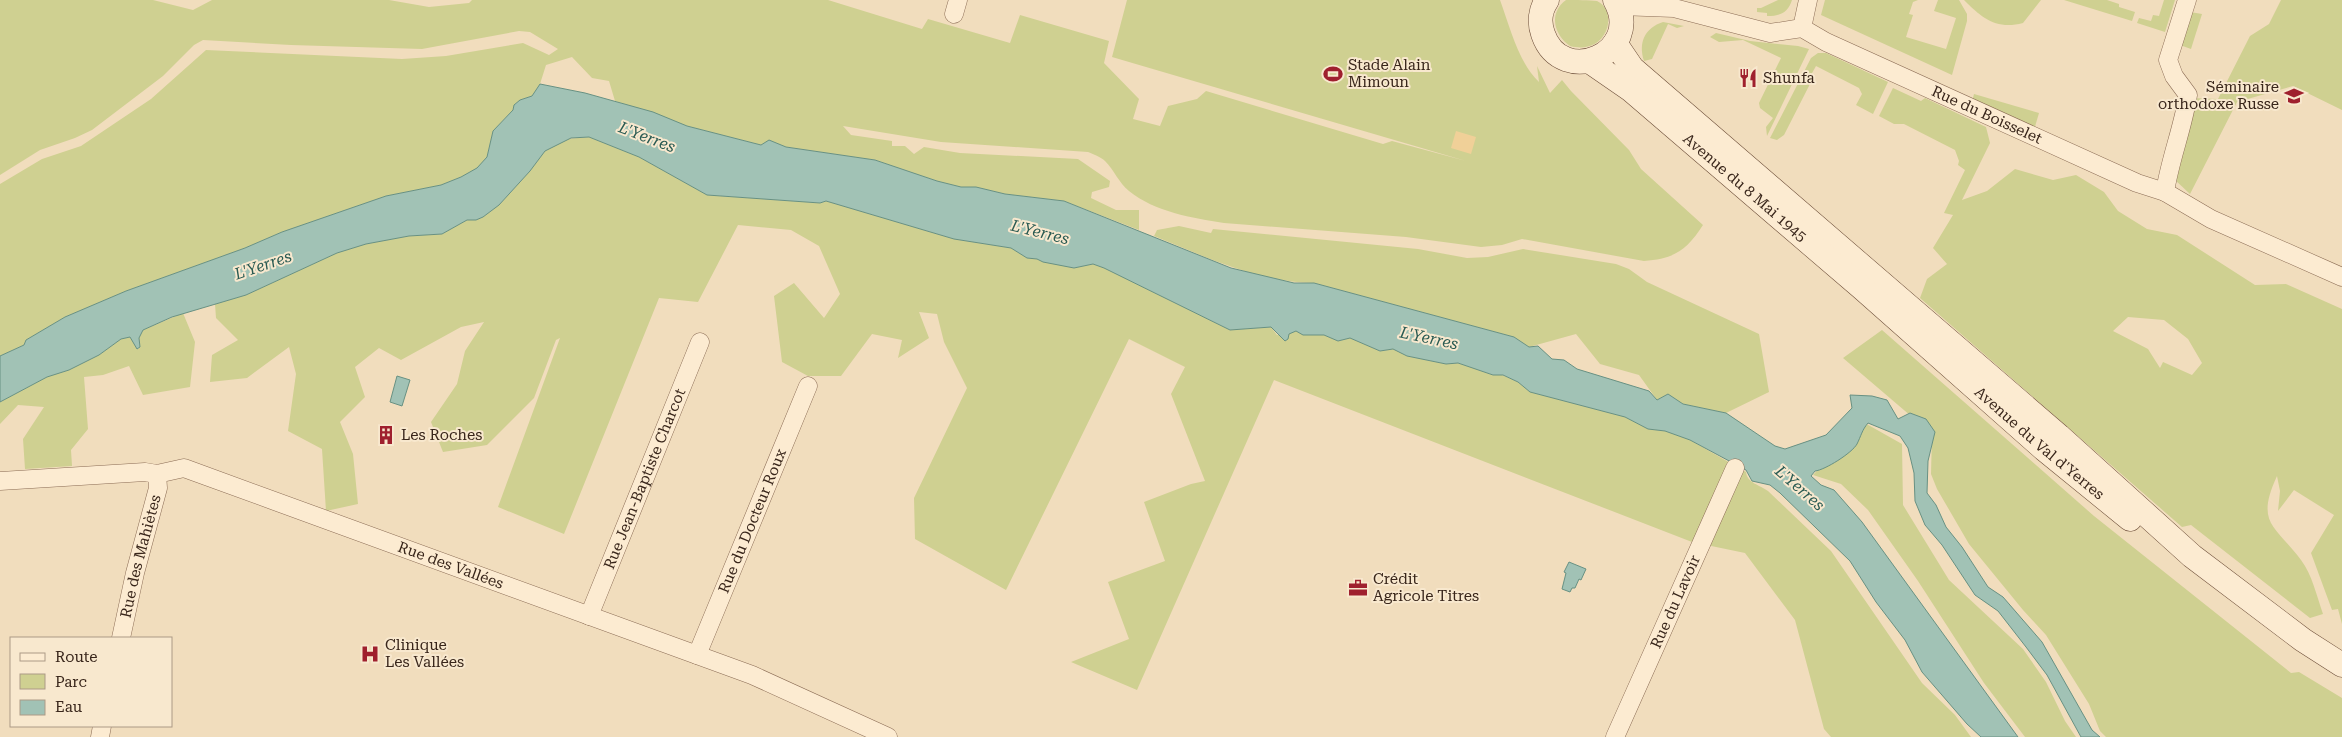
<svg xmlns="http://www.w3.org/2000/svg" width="2342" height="737" font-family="'Roboto Serif',serif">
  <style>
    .green { fill: #cfd091; fill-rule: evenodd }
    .sand { fill: #f0d098 }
    .water { fill: #a1c2b5; stroke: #689183 }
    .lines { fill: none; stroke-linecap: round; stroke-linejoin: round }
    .minor-casing { stroke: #8b6c55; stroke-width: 19 }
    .secondary-casing { stroke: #6c4d38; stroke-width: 25 }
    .minor { stroke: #fcebd1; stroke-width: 18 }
    .secondary { stroke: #fcebd1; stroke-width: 24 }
    .labels { text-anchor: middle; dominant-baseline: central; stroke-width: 4; stroke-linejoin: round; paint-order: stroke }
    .poi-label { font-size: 15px; fill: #39261b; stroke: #f8e8ce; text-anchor: start }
    .street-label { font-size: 15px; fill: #39261b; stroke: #f8e8ce }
    .water-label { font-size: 16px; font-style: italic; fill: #295a52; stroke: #f8e8ce }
  </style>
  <rect width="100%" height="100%" fill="#f1ddbd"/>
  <!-- green -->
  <g class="green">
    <path d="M0 0H153L193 10 212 0H389L429 7 469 3 472 0H828L922 29 928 19 1010 43 1020 15 1109 41 1104 63 1139 99 1133 119 1160 126 1168 106 1197 99 1206 91 1383 144 1392 141 1466 161 1112 57 1127 0H1500C1510 27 1518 62 1539 82L1537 66 1550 93 1562 80 1571 91 1629 150 1641 169 1703 225C1687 250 1674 259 1644 261L1522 239 1502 245 1481 247 1406 237 1224 223C1192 218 1155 212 1129 191 1119 183 1114 170 1105 161 1101 157 1093 154 1088 152L941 142 843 126 851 135 892 141V146H905L914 154 924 147 960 153 1078 159 1110 181 1109 187 1092 192 1091 198 1116 210H1139V230L1064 201 1005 194 976 187H961L937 181 875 160 786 147 769 141 761 145 687 126 615 101 609 81 592 78 572 57 546 65 540 84 532 96 520 100 514 105 513 110 493 131 487 157 478 168 461 177 441 185 386 196 282 232 245 248 126 291 65 317 26 340 24 345 0 356V184L42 159 81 146 151 99 206 50 402 59 446 56 523 43 549 55 558 49 530 32 519 31 422 49 291 45 203 40 194 45 163 76 92 130 75 138 40 150 0 175Z"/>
    <path d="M1566 0C1575 0 1590 0 1597 1 1619 11 1608 56 1570 46 1554 35 1548 13 1566 0Z"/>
    <path d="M1778 0H1792C1788 13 1780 16 1767 16V13L1757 12V8H1761Z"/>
    <polygon points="1825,0 1918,0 1913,2 1909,14 1913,15 1906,37 1946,49 1956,18 1934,11 1938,0 1959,0 1967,14 1967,21 1952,75 1821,15"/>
    <path d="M1964 0H2041L2023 23C1996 30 1982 18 1964 0Z"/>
    <polygon points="2064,0 2107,0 2119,4 2119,7 2135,12 2132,21"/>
    <polygon points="2164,0 2175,0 2165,32 2137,23 2139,18 2151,21 2153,15 2159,16"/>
    <polygon points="2281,0 2342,0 2342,110 2293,86 2237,102 2190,194 2174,179 2191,98 2218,99 2250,36 2269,24"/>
    <polygon points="2190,12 2202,14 2191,49 2180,45"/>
    <path d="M1663 22 1684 26 1677 28 1668 24 1652 59 1644 61C1638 42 1645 28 1663 22Z"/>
    <polygon points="1716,33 1750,41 1798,46 1809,49 1767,136 1766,127 1773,118 1760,108 1759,103 1781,58 1743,40 1719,42 1710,37"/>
    <polygon points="1826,53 1888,82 1873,114 1856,105 1862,94 1859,88 1816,66 1807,82 1810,84 1784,135 1777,140 1770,138 1811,58 1818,53"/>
    <path d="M1893 88 1921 101 1925 98 1986 127 1990 143 1962 200 1987 191 2015 169 2053 180 2076 175 2104 192 2118 211 2147 229 2177 235 2255 285 2286 284 2342 309V624L2338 609 2332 610 2311 553 2334 515 2294 490 2278 511 2280 491 2277 476C2255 524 2275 525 2301 560 2312 574 2317 597 2323 614L2310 618 2191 525 2182 527 1920 298 1927 279 1947 264 1933 248 1953 215 1944 213 1965 170 1958 165 1959 161 1955 150 1904 124H1894L1879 116ZM2128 317 2164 320 2188 339 2202 363 2192 375 2163 362 2160 368 2148 349 2113 331Z"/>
    <polygon points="1974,94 2039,113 2034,130 1972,102"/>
    <path d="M589 137 639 157 707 195 820 203 826 201 954 239 1011 248 1027 258 1037 259 1074 268 1093 264 1104 268 1230 330 1271 327 1277 335 1296 331 1313 335H1324L1338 341 1350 338 1380 351 1394 349 1407 356 1446 364 1458 363 1493 375H1502L1518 382 1530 392 1625 417 1648 429 1665 431 1690 440 1746 472C1747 483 1760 485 1768 491L1831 551 1922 683 1955 715 1971 737H1831L1824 729 1795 620 1745 553 1692 542 1274 380 1137 690 1071 662 1129 639 1108 582 1165 561 1144 502 1191 484 1205 481 1171 394 1185 367 1129 339 1006 590 915 539 914 498 967 388 944 342 937 314 919 312 929 338 898 358 902 340 872 334 841 376H808L782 362 774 296 794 283 824 318 840 294 819 246 791 230 738 225 698 302 659 298 564 534 498 507 560 338 556 340 534 398 487 445 443 452 431 422 457 384 465 351 484 322 461 327 401 360 379 348 355 367 365 397 340 422 353 454 358 504 326 511 322 449 288 431 296 374 289 347 247 378 210 382 212 355 238 340 216 318 215 304 246 295 337 253 366 244 409 236 442 234 467 220H476L483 217 499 205 530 171 545 151 566 139Z"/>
    <path d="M1179 226 1211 233 1213 229 1418 249 1467 258 1488 257 1523 249 1616 264 1629 269 1647 282 1759 334 1769 392 1726 413 1683 404 1668 394 1657 400 1639 375 1600 364 1576 334 1529 347 1514 337 1314 283C1257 282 1206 257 1154 236L1157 230Z"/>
    <polygon points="183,313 195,342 190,387 143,395 129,366 103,375 84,377 88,429 71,450 72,466 25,469 23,439 44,407 18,405 0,424 0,402 47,377 69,370 99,355 121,339 130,337 138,349 140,347 139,338 143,330"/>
    <polygon points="1882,330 2094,516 2291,673 2299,672 2342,698 2342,737 2106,737 2100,731 2089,704 2046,635 2023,610 1969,544 1937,489 1931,474 1932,434 1843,358"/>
    <polygon points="1863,422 1902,444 1903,505 1949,580 2023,649 2046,682 2065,721 2076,737 2025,737 1984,683 1918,581 1868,510 1841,484 1813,475"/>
  </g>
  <!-- sand -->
  <polygon class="sand" points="1456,131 1476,137 1471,154 1451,148"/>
  <!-- water -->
  <g class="water">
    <path d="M540 84 585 93 653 112 687 126 761 145 769 140 786 147 875 160 937 181 961 187H976L1005 194 1064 201 1231 268 1294 283H1314L1514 337 1529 347 1538 346 1552 359 1564 360 1577 369 1649 391 1657 400 1668 394 1683 404 1726 413 1775 446 1785 449 1826 435 1852 408 1850 395 1872 396 1887 400 1898 419 1910 413 1926 419 1935 432 1928 461 1927 493 1936 505 1946 527 1962 547 1988 587 2003 597 2042 642 2092 730 2100 737H2081L2047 675 2026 647 1998 611 1975 595 1942 545 1925 525 1915 501 1914 473 1908 448 1900 436 1868 423C1862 430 1861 436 1857 444 1852 453 1825 470 1815 471L1811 476 1821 485 1834 490 1862 522 2018 737H1981L1967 724 1922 672 1905 640 1876 602 1850 561 1780 493 1770 485 1752 481 1746 470 1690 440 1665 431 1648 429 1625 417 1530 392 1518 382 1503 375H1493L1458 363 1446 364 1407 356 1393 349 1380 351 1350 338 1338 341 1324 335H1303L1296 331 1289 334 1288 339 1285 341 1271 327 1230 330 1104 268 1093 264 1074 268 1043 262 1037 259 1027 258 1011 248 954 239 826 201 820 203 707 195 639 157 589 137 571 138 545 151 530 171 499 205 483 217 476 220H467L442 234 409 236 366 244 337 253 246 295 172 317 143 330 139 338 140 347 137 349 130 337 121 339 99 355 69 370 47 377 0 402V356L24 345 26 340 65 317 126 291 245 248 282 232 386 196 441 185 461 177 477 168 487 157 493 131 513 110 514 105 520 100 532 96Z"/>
    <polygon points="397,376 410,380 402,406 390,402"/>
    <polygon points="1569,562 1586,569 1581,580 1579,579 1575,588 1572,588 1570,592 1562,589 1566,573 1564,572"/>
  </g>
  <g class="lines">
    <!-- minor casing -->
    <g class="minor-casing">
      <g id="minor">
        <path id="s1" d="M1619 6 1674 8 1770 33 1802 28 1826 42 2137 183 2165 192 2211 219 2342 277"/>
        <polyline points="954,14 958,0"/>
        <polyline points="1802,28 1808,0"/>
        <path d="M2165 192C2170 159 2183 128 2188 95L2174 76 2168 60 2187 0"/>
        <path id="s2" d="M0 481 145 472 157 474 184 468 752 675 888 737"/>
        <path id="s3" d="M589 616 700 342"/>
        <path id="s4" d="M121 638 135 573 158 488 157 474"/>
        <path id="s5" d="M697 655 808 386"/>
        <polyline points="100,737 102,726"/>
        <path id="s6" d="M1615 737 1735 468"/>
      </g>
    </g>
    <!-- secondary casing -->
    <g class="secondary-casing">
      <g id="secondary">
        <path d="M1547 0C1540 10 1539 23 1543 34 1562 89 1645 53 1615 0"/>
        <polyline points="1615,43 1632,68 2059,436 2192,556 2303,640 2342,665"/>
        <path id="s7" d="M1589 61 1631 90 1862 288 2044 449 2130 519"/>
      </g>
    </g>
    <!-- minor -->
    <use href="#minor" class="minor"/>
    <!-- secondary -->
    <use href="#secondary" class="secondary"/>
  </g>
  <!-- icons -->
  <defs>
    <g id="stadium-bare" transform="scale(1.5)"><path d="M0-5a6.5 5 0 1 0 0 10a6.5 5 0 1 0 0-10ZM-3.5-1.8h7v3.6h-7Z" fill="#9f202e" stroke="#f8e8ce" stroke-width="2.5" paint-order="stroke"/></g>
    <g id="restaurant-bare" transform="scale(1.5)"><path d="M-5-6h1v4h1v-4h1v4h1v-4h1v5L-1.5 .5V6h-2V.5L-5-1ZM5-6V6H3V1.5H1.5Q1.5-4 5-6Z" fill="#9f202e" stroke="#f8e8ce" stroke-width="2.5" paint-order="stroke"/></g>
    <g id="university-bare" transform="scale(1.5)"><path d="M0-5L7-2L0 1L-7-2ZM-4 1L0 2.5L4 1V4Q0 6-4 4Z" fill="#9f202e" stroke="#f8e8ce" stroke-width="2.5" paint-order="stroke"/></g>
    <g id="building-bare" transform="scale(1.5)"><path d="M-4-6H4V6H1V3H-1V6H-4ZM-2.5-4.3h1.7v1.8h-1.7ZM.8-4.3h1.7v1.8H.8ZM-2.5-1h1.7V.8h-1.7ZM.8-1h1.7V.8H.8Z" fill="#9f202e" stroke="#f8e8ce" stroke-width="2.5" paint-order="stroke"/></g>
    <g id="office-bare" transform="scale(1.5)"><path d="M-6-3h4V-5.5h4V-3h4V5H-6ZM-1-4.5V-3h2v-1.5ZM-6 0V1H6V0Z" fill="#9f202e" stroke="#f8e8ce" stroke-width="2.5" paint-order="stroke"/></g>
    <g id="hospital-bare" transform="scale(1.5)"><path d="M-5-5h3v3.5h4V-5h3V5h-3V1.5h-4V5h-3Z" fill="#9f202e" stroke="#f8e8ce" stroke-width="2.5" paint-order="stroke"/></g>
  </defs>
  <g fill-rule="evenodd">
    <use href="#stadium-bare" x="1333" y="74"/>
    <use href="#restaurant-bare" x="1748" y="78"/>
    <use href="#university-bare" x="2294" y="96"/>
    <use href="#building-bare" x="386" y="435"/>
    <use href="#office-bare" x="1358" y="588"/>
    <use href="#hospital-bare" x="370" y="654"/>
  </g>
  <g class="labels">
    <!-- poi labels -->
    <g class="poi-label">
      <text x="1348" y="65">Stade Alain<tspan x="1348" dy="17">Mimoun</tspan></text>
      <text x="1763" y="78">Shunfa</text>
      <text x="2279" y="87" text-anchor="end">Séminaire<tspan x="2279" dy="17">orthodoxe Russe</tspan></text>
      <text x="401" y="435">Les Roches</text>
      <text x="1373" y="579">Crédit<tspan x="1373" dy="17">Agricole Titres</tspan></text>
      <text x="385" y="645">Clinique<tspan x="385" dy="17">Les Vallées</tspan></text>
    </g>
    <!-- street labels -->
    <g class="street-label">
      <text stroke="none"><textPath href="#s1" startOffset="391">Rue du Boisselet</textPath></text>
      <text stroke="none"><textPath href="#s7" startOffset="201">Avenue du 8 Mai 1945</textPath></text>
      <text stroke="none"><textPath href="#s7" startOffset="591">Avenue du Val d'Yerres</textPath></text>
      <text stroke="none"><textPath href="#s3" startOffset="148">Rue Jean-Baptiste Charcot</textPath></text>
      <text stroke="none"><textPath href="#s5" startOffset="145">Rue du Docteur Roux</textPath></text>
      <text stroke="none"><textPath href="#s4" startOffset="84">Rue des Mahiètes</textPath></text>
      <text stroke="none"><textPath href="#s2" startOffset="469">Rue des Vallées</textPath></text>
      <text stroke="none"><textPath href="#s6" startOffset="148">Rue du Lavoir</textPath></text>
    </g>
    <!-- water labels -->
    <g class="water-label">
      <text transform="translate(647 137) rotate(21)">L'Yerres</text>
      <text transform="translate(1040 232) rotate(14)">L'Yerres</text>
      <text transform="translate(263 265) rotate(-19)">L'Yerres</text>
      <text transform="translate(1429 338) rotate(12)">L'Yerres</text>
      <text transform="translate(1800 488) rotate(41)">L'Yerres</text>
    </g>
  </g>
  <!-- legend -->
  <rect x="10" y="637" width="162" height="90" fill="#f8e8ce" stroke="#ac9a86"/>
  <rect x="20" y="653" width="25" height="8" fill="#fcebd1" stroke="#ac9a86"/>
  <text x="55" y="662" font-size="15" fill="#39261b">Route</text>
  <rect x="20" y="674" width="25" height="15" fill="#cfd091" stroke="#ac9a86"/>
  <text x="55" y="687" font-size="15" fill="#39261b">Parc</text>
  <rect x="20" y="700" width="25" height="15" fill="#a1c2b5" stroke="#ac9a86"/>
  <text x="55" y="712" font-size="15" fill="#39261b">Eau</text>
</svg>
